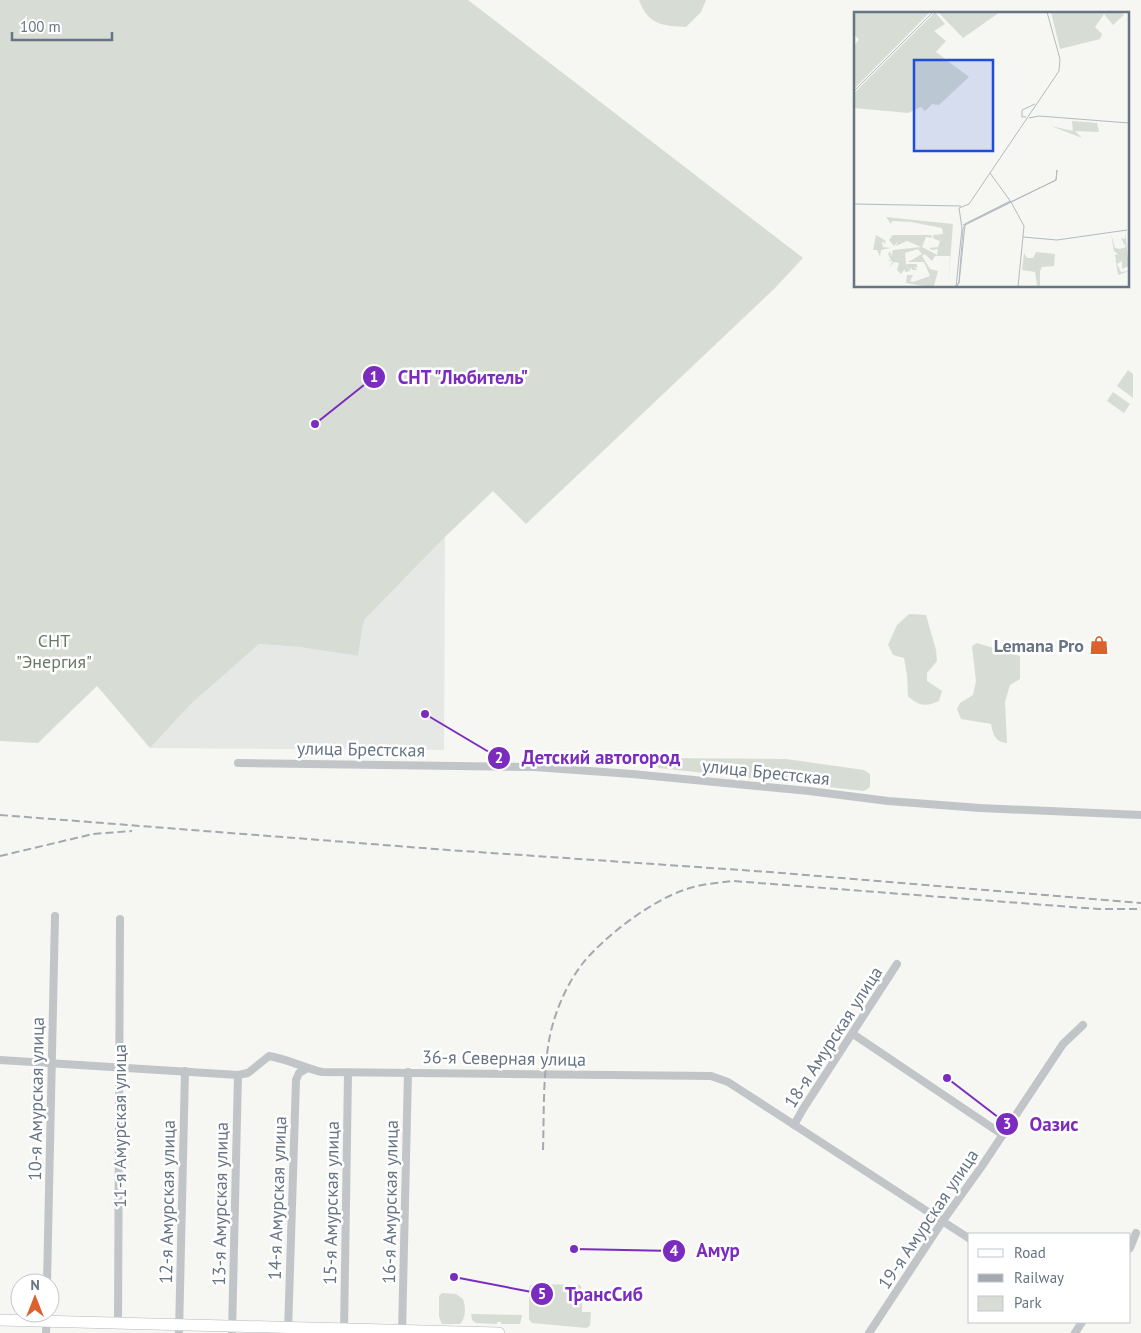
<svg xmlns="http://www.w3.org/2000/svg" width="1141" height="1333" font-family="'PT Sans',sans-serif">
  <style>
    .built { fill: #e6e8e6 }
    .green { fill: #d7ddd4 }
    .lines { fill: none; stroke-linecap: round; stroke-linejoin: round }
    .secondary-casing { stroke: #b4b8bd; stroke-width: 12 }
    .street { stroke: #c1c5c8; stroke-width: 8 }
    .secondary { stroke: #fff; stroke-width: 11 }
    .rail { stroke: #a4a9af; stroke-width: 2; stroke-dasharray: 8 4; stroke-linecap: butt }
    .labels { text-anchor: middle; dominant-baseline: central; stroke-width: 5; stroke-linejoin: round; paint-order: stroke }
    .park-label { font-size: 18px; fill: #687a65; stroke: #fff }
    .poi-label { font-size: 18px; font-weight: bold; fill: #667483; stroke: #fff; text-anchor: end }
    .street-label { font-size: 18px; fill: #667483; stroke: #fff }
    .inset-road { fill: none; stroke: #b3babf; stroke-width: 1 }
    .view { fill: #1d4ed8; fill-opacity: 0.15; stroke: #1d4ed8; stroke-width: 2.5 }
    .inset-edge { fill: none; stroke: #667483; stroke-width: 2.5 }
    .leader { fill: none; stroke: #7b2cbf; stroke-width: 2 }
    .callout-dot { fill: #7b2cbf; stroke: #fff; stroke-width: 2 }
    .mark-label { font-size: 15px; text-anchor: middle; font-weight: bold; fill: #fff }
    .callout-label { font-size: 19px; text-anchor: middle; font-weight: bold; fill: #7b2cbf; stroke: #fff; stroke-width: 5; stroke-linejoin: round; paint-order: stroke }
  </style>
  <rect width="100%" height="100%" fill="#f6f6f3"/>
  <!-- built -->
  <polygon class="built" points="445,537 444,750 150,748 192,703 259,644 299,647 358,656 363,623 365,619"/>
  <!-- green -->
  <g class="green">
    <polygon points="0,0 468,0 803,258 775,288 526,524 493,491 445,537 365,619 363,624 358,656 299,647 259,644 192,703 150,748 97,686 38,743 0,741"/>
    <path d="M639 0H706L701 12 686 27C663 26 648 25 639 0Z"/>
    <polygon points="1128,370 1133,374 1133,398 1117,386"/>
    <polygon points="1113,392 1130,404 1124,413 1107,401"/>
    <path d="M909 614 926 615 936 650 937 661 927 673V681L942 691 939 701C926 707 918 706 908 696L907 675 904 658 893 655 888 645 897 625Z"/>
    <path d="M977 643 1020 656V679L1010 685 1005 702 1007 743C995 742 993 734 991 724L961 719 957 709 960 703 973 695 976 681 972 646Z"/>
    <polygon points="660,758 786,759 864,770 870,774 870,787 864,791 659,768 654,763"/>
    <polygon points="534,1284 580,1285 582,1289 582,1312 591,1312 590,1326 586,1328 532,1323 529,1319 529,1289 530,1286"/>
    <path d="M442 1293 456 1294 463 1299C466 1307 466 1318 460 1324H442L439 1317V1296Z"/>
    <polygon points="471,1314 522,1315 520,1324 501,1324 501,1322 497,1322 497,1324 476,1323 472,1320"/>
  </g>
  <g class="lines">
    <!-- secondary casing -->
    <g class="secondary-casing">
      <polyline id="secondary" points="0,1320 499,1333"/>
    </g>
    <!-- street -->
    <g class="street">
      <polyline points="238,763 534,767 632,774 809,791 888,801 980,808 1141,815"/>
      <polyline points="853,1034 1003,1135"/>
      <path d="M0 1060 238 1075 248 1073 269 1056C288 1059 304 1068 322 1072L711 1076 728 1082 970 1239"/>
      <polyline points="794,1125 803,1109 897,964"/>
      <polyline points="1130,1248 1136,1233"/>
      <polyline points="47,1283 55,916"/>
      <polyline points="118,1323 120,919"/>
      <polyline points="288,1332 296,1080 299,1073 306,1069"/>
      <polyline points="46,1333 47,1313"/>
      <polyline points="179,1333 185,1071"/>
      <polyline points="232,1333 238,1075"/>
      <polyline points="344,1333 348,1073"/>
      <polyline points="402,1333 408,1072"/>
      <polyline points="869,1333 942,1222 982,1166 1063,1044 1083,1025"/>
      <polyline points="1075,1333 1082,1322"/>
    </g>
    <!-- secondary -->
    <use href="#secondary" class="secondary"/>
    <!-- rail -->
    <g class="rail">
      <polyline points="0,815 448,850 770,872 1141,903"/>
      <polyline points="0,856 93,834 132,831"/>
      <path d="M543 1150C544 1116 543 1080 548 1047 552 1018 565 986 583 963 605 936 651 901 684 890 700 884 717 883 733 881L1098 909H1139"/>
    </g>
  </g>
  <!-- icons -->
  <defs>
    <g id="shop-bare" transform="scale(1.5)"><path d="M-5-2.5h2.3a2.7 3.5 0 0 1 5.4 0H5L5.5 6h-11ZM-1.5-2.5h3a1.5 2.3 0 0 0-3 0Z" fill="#db622e" stroke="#fff" stroke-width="2.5" paint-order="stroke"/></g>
  </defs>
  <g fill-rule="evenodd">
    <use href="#shop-bare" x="1099" y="645"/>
  </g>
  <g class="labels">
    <!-- park labels -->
    <g class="park-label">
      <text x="54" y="640">СНТ<tspan x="54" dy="21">"Энергия"</tspan></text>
    </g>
    <!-- poi labels -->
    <g class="poi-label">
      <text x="1084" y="645">Lemana Pro</text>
    </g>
    <!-- street labels -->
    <g class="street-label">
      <text transform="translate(361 749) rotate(1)">улица Брестская</text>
      <text transform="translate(766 772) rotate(6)">улица Брестская</text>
      <text transform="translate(833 1037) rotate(-57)">18-я Амурская улица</text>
      <text transform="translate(504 1058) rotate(1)">36-я Северная улица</text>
      <text transform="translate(36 1099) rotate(-89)">10-я Амурская улица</text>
      <text transform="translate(119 1126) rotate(-90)">11-я Амурская улица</text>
      <text transform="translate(277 1198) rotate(-88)">14-я Амурская улица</text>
      <text transform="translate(167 1202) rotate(-89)">12-я Амурская улица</text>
      <text transform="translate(390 1202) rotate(-89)">16-я Амурская улица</text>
      <text transform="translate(331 1203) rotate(-89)">15-я Амурская улица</text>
      <text transform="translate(220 1204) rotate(-89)">13-я Амурская улица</text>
      <text transform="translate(928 1219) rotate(-56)">19-я Амурская улица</text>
    </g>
  </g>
  <!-- overview -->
  <g transform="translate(854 12)">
    <rect width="275" height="275" fill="#f6f6f3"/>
    <path d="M3 0H76L0 77V34L5 27 0 23V4ZM81 0 91 12 80 19 92 29 82 40 115 65 85 93 78 92 71 99 67 95 54 101 0 96V81ZM84 0H146L109 26ZM197 0H267L270 3 259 13 250 2 241 15 248 22 246 27 206 37ZM218 109 243 111 245 120 221 119 228 126 197 114 219 119ZM32 205 99 212 94 275 96 244H81L78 249 71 242 68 244 76 257 84 259 80 274 76 275 52 271 53 263H59L56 269 59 270 76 264 70 250H54L68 242 64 237 51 241 52 252H63V256L60 255 63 258H58V255L56 258 50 251 56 259 51 260V257L47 262 43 258 45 251 40 250 35 255 39 249 32 248H37L34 242 36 239 37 244 39 238 67 235 53 229 42 234 44 229 40 234 35 228 39 223H77L79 226 72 225 68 235 83 243 84 237 78 238 75 236 84 235 86 229 80 227 79 223 89 222 88 216 57 210 38 209 37 212ZM271 220 275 254 268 257V249L263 252 267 260 275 259 264 263 261 243 264 242 260 239 257 222 261 236 266 237 272 235 267 226 271 227ZM22 223 32 229 30 233V229L28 231 29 235 37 236 27 238 26 245 23 238H19ZM182 240 201 242 200 254 188 255 186 259V274L179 273H183L181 260 168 258 170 241 173 246H179Z" fill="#d7ddd4"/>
    <path class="inset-road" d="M0 79 79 0M172 105H168V98L181 92M175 106 185 104 275 111M136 161 157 190 170 214 164 275M0 192 107 194M109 213 156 189M169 225 203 228 273 218M102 275 108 216 105 196 115 192 205 59 206 47 193 0M102 275 105 270 109 217 111 213 113 211 202 168 203 158 202 168 111 213 105 271 102 275"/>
    <path class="view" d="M60 48H139V139H60Z"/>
    <rect width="275" height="275" class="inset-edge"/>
  </g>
  <!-- callouts -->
  <path class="leader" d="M315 424L374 377M425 714L499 758M947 1078L1007 1124M574 1249L674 1251M454 1277L542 1294"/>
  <g class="callout-dot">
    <circle cx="315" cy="424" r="5"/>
    <circle cx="425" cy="714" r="5"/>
    <circle cx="947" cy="1078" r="5"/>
    <circle cx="574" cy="1249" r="5"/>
    <circle cx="454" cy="1277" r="5"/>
    <circle cx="374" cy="377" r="12"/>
    <circle cx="499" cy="758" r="12"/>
    <circle cx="1007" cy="1124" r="12"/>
    <circle cx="674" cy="1251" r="12"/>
    <circle cx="542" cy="1294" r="12"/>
  </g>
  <g class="mark-label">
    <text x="374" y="382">1</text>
    <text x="499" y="763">2</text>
    <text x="1007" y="1129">3</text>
    <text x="674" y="1256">4</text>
    <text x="542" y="1299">5</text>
  </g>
  <g class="callout-label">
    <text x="463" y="384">СНТ "Любитель"</text>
    <text x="601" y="764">Детский автогород</text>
    <text x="1054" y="1131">Оазис</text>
    <text x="718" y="1257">Амур</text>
    <text x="604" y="1301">ТрансСиб</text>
  </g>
  <!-- legend -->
  <rect x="968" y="1233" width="162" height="90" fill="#ffffff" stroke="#c2c7cd"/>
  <rect x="978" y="1249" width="25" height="8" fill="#ffffff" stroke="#c2c7cd"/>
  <text x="1014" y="1258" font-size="15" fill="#667483">Road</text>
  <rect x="978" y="1274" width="25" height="8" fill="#a4a9af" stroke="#c2c7cd"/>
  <text x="1014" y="1283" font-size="15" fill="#667483">Railway</text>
  <rect x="978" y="1296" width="25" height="15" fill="#d7ddd4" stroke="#c2c7cd"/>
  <text x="1014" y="1308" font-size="15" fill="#667483">Park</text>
  <!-- north arrow -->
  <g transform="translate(35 1298)"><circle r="24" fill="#ffffff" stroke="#c2c7cd"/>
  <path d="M0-4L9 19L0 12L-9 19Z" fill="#db622e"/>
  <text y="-8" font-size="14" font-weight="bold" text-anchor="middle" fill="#667483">N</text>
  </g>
  <!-- scale -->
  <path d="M12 32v8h100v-8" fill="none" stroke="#667483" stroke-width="2.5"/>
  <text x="20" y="32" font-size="15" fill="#667483" stroke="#ffffff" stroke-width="4" paint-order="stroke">100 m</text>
</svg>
